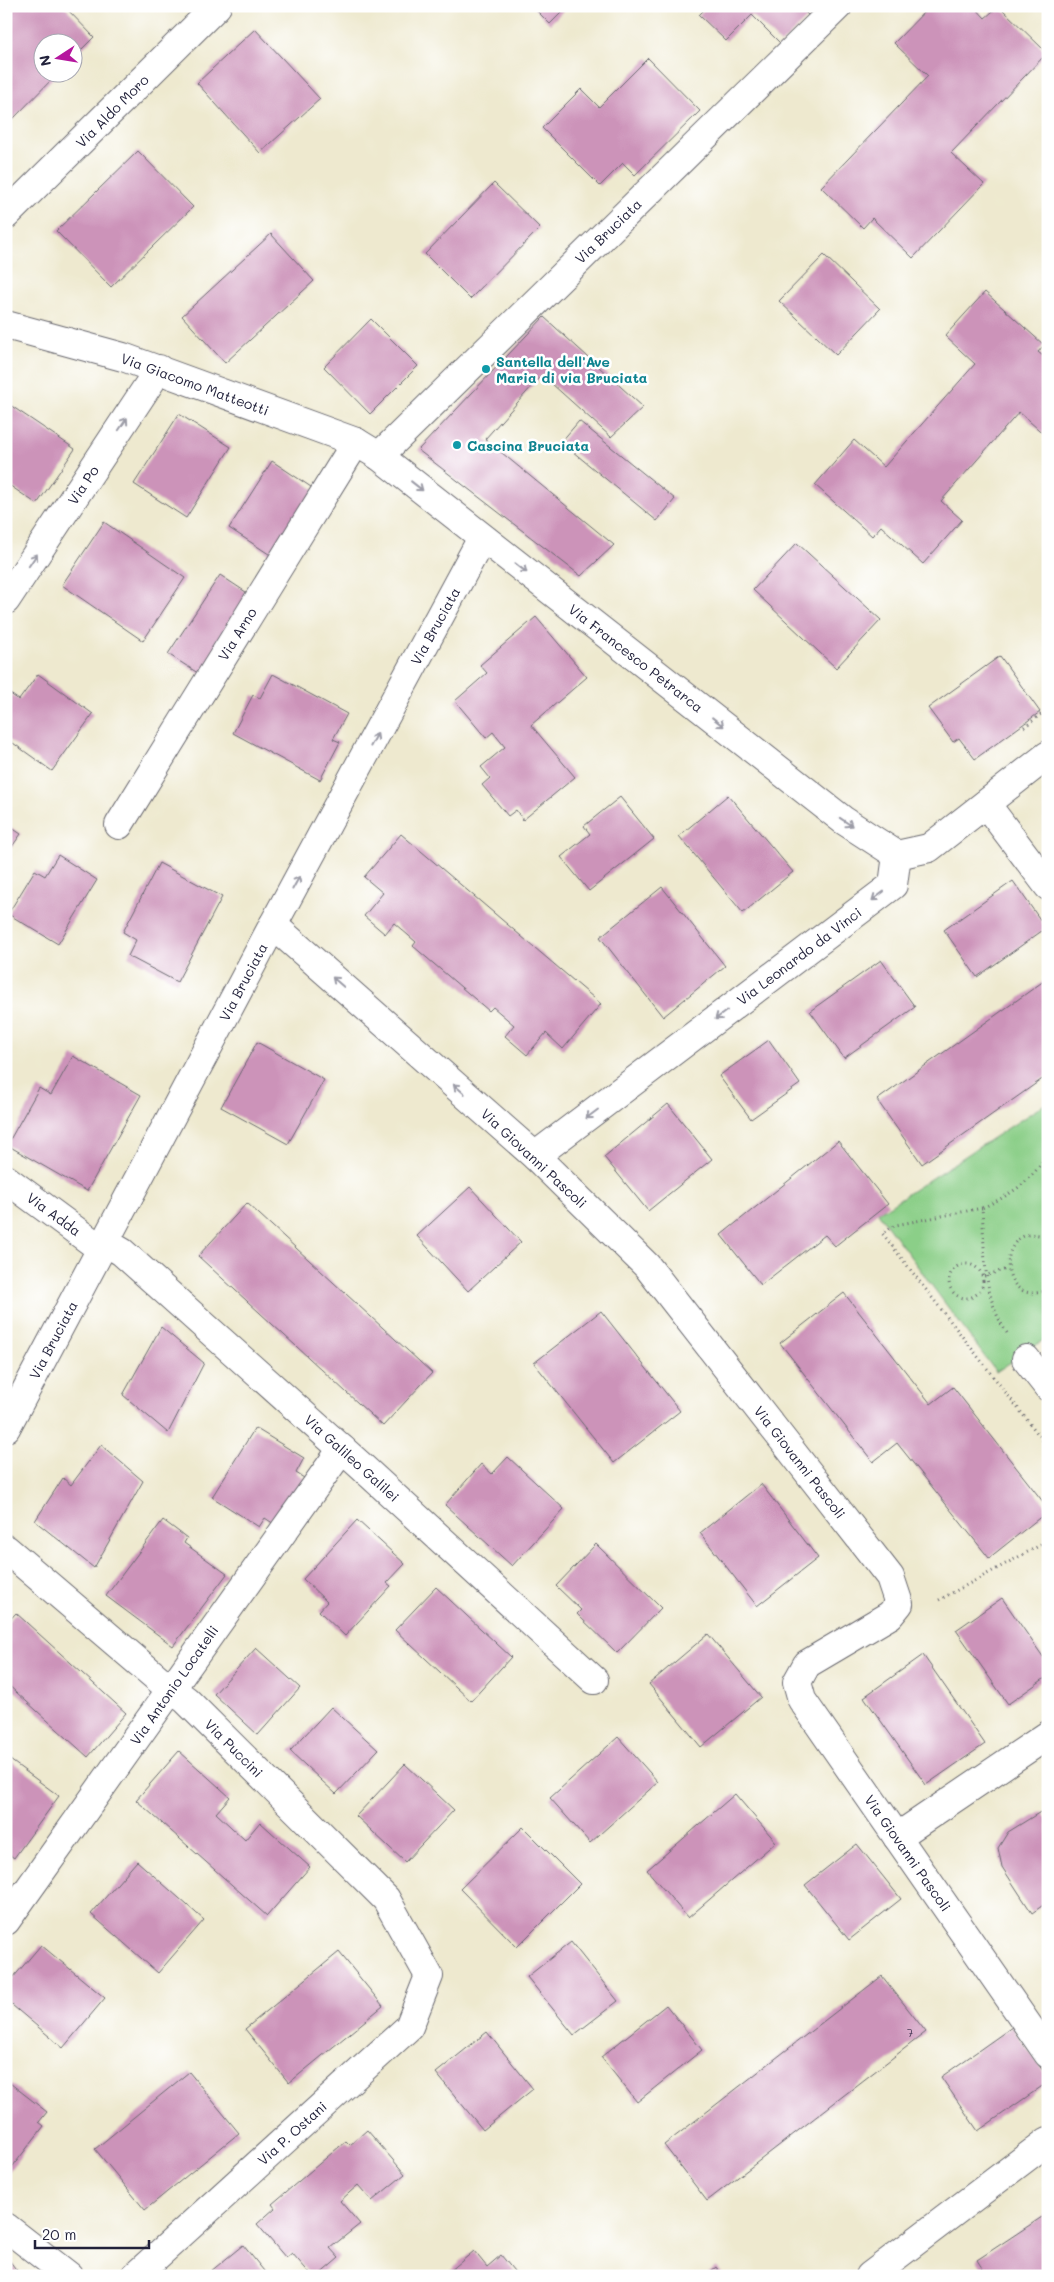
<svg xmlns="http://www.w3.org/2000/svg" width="1054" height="2282" font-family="Mali,sans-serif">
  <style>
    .green { fill: #8bcf88; stroke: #567862 }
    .building { fill: #cc93b9 }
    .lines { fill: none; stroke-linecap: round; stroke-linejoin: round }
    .minor-casing { stroke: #69686f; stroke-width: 30 }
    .path { stroke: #69686f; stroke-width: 3; stroke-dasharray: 1 4; stroke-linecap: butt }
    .minor { stroke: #fff; stroke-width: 28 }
    .oneway { stroke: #9c9ca7 }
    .culture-dot { fill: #0f9aa8; stroke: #fff; stroke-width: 2 }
    .labels { text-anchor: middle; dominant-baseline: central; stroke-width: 5; stroke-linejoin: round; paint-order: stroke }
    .number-label { font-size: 11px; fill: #4c3e5a }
    .street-label { font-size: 14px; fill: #22223b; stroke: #fff }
    .culture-label { font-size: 14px; font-weight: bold; fill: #0d838f; stroke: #fff; text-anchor: start }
  </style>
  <rect width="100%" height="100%" fill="#fff"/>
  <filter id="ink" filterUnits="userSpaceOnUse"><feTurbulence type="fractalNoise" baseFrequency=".02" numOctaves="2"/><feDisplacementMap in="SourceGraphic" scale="10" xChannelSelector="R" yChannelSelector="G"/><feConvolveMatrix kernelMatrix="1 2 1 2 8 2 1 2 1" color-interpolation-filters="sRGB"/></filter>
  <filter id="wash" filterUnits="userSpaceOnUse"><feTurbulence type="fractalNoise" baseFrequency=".0096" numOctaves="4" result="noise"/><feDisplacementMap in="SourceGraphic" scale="20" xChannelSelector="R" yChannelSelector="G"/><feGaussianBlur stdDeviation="1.12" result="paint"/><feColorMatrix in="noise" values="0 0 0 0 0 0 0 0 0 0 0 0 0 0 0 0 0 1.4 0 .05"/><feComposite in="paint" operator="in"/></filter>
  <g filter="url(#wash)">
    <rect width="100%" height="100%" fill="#eee9cf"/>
    <!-- green -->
    <polygon class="green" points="1048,1102 1048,1337 996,1372 878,1213"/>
    <g id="blocks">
      <!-- building -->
      <g class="building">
        <polygon points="6,6 64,6 94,37 72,59 72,42 42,42 42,72 59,72 13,119 6,113"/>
        <polygon points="532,6 568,6 550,24"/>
        <polygon points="708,6 799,6 809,16 781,44 752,15 726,41 699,15"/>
        <polygon points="930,6 974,6 985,18 999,6 1047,53 951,153 984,184 913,258 872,218 863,228 821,187 928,76 894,43"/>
        <polygon points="255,29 320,99 260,153 197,83"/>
        <polygon points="648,58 700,111 635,175 623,163 600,186 542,128 581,89 599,107"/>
        <polygon points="138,151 193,207 111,287 56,231"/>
        <polygon points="494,183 540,228 470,299 425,254"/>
        <polygon points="271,234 314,281 225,363 182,316"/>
        <polygon points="824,255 880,309 836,355 779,301"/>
        <polygon points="985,292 1044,345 1038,352 1048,360 1048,438 1019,412 941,501 962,520 923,564 881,526 872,536 815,485 854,440 884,467 975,364 945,336"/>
        <polygon points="544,317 643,407 611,437 542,375 485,439 614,545 581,576 418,450"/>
        <polygon points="371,319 418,366 370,414 324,367"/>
        <polygon points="10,405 75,449 37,504 6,483 6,411"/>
        <polygon points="179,414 231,447 186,518 134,484"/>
        <polygon points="579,421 675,499 657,521 561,442"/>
        <polygon points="272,461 320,493 278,560 229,528"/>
        <polygon points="104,522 185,578 143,641 62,585"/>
        <polygon points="797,543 881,620 836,668 753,590"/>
        <polygon points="220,575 255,598 204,677 168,654"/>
        <polygon points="536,617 587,677 531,725 575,777 523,820 516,810 508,816 482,785 490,778 481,767 505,747 493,732 486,738 455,701 487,673 480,665"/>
        <polygon points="1000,656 1040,712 975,759 959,738 953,742 928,708"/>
        <polygon points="38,674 93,714 52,771 6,738 6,691 19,700"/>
        <polygon points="273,674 347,714 333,739 340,742 320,780 233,733 253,695 260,698"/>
        <polygon points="728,795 793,872 743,913 679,836"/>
        <polygon points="620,797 654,839 589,891 561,857 590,834 584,826"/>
        <polygon points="6,824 21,834 6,855"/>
        <polygon points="401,834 601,1004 563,1049 546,1033 527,1055 505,1036 514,1025 493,1007 489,1011 413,946 416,942 394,923 385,934 364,916 383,893 364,877"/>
        <polygon points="58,855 97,880 58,944 8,914 35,870 45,876"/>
        <polygon points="159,863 222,897 177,982 128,956 136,940 123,932"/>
        <polygon points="1013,881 1046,928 977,977 944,930"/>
        <polygon points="662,887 725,966 663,1017 600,937"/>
        <polygon points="881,960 915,1007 844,1058 810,1011"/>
        <polygon points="1048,978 1048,1075 922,1164 877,1100"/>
        <polygon points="769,1040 800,1084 751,1119 719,1076"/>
        <polygon points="257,1042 324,1080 288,1144 221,1107"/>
        <polygon points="73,1056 141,1095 87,1191 7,1145 39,1088 51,1095"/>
        <polygon points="668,1104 712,1159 648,1211 604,1157"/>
        <polygon points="838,1141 888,1204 835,1246 825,1235 761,1285 721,1235"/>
        <polygon points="470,1187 521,1242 468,1291 417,1236"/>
        <polygon points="247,1203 432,1373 383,1426 198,1256"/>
        <polygon points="844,1293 931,1404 953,1387 1048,1508 1048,1511 989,1558 897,1443 873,1462 780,1343"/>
        <polygon points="601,1311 680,1411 614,1463 534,1363"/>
        <polygon points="161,1327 204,1363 168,1433 123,1395"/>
        <polygon points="255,1428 304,1458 296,1473 309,1481 280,1528 265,1518 259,1527 212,1497"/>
        <polygon points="101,1445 143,1481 94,1568 35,1521 63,1478 71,1485"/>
        <polygon points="508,1457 564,1509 512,1566 445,1505 481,1464 492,1474"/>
        <polygon points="761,1484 818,1558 757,1606 700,1533"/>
        <polygon points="163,1520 187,1538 184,1543 227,1574 173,1646 106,1596"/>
        <polygon points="357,1520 405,1564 387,1583 391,1586 345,1636 319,1611 327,1602 303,1579"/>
        <polygon points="596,1544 661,1608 617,1653 577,1614 581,1610 556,1586"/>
        <polygon points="436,1587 511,1657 471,1701 395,1630"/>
        <polygon points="1002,1598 1048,1664 1048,1676 1008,1704 956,1630"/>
        <polygon points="16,1613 126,1713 88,1757 6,1683 6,1624"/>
        <polygon points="708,1634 761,1697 701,1747 649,1684"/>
        <polygon points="256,1648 300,1688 258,1735 214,1694"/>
        <polygon points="923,1655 985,1744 926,1785 864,1697"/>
        <polygon points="331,1707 378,1750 336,1794 290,1751"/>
        <polygon points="618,1737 658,1782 590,1843 550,1798"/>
        <polygon points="179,1751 230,1797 216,1813 245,1840 260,1822 310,1867 267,1916 136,1800"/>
        <polygon points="6,1757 59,1796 14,1858 6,1852"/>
        <polygon points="405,1764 454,1810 405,1862 356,1816"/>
        <polygon points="735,1794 776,1842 688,1918 647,1870"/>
        <polygon points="1042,1811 1048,1819 1048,1905 1046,1903 1032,1913 1002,1867 998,1848 1008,1832"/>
        <polygon points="523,1827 580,1884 517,1947 460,1889"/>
        <polygon points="857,1844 901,1899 849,1940 805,1885"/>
        <polygon points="137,1861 204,1920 158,1973 91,1914"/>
        <polygon points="571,1942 618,2001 574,2035 527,1977"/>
        <polygon points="41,1945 105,1998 63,2048 6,2000 6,1986"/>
        <polygon points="339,1952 383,2006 289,2083 245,2029"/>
        <polygon points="882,1976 926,2032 707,2201 664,2145"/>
        <polygon points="666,2005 702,2050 637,2102 601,2057"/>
        <polygon points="1012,2027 1048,2078 1048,2082 978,2131 941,2077"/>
        <polygon points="487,2032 533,2089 483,2130 436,2073"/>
        <polygon points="189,2072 239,2133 145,2210 95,2149"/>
        <polygon points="6,2080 47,2112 39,2122 44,2126 6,2175"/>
        <polygon points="367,2130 405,2174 372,2201 358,2185 340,2201 360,2224 330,2248 339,2258 318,2276 312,2276 292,2253 286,2258 257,2224 275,2208 272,2204 346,2141 350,2145"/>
        <polygon points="1048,2213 1048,2276 987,2276 977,2260"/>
        <polygon points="243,2245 268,2276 205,2276"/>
        <polygon points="474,2251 487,2267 501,2255 518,2276 444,2276"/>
        <polygon points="6,2256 21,2276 6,2276"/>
        <polygon points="716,2267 723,2276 705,2276"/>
      </g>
    </g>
  </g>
  <g filter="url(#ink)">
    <use href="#blocks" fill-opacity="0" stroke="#69686f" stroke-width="1"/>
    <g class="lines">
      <!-- minor casing -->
      <g class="minor-casing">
        <g id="minor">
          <polyline points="6,215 217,6"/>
          <polyline points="6,325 123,357 356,442 379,456 843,820 897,855"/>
          <polyline points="379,456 838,6"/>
          <polyline points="6,600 159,369"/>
          <polyline points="986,804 1048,886"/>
          <polyline points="119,825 356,442"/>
          <polyline points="897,855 929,848 1048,755"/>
          <polyline points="273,925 535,1156 647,1266 890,1577 899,1604 890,1615 807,1664 797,1682 802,1700 1048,2054"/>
          <polyline points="535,1156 893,885 897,855"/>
          <polyline points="6,1179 101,1249"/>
          <polyline points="105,1242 122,1252 361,1466 594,1680"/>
          <polyline points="1026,1359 1048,1387"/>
          <polyline points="6,1428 273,925 482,538"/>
          <polyline points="6,1549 163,1683 186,1700 386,1899 429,1976 409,2027 135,2276"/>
          <polyline points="897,1837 1048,1735"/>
          <polyline points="6,1921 342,1449"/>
          <polyline points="6,2227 69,2276"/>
          <polyline points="870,2276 1048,2141"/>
        </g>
      </g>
      <!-- path -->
      <g class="path">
        <polyline points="1024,727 1048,709"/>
        <polyline points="982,1208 896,1225 882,1233 1048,1447"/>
        <path d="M1048 1238C996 1215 994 1311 1048 1290"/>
        <circle cx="966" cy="1281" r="17"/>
        <polyline points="984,1276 1007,1269"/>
        <path d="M1007 1333C982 1297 985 1250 982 1208 1010 1195 1034 1181 1048 1151"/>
        <polyline points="939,1600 1048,1541"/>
      </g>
      <!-- minor -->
      <use href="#minor" class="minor"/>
    </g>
    <!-- one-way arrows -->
    <defs><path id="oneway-shaft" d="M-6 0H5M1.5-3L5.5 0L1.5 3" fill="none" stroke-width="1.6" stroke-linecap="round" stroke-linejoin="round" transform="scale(1.25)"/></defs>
    <g class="oneway">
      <use href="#oneway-shaft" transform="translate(123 424) rotate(-56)"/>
      <use href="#oneway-shaft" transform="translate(417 486) rotate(38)"/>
      <use href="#oneway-shaft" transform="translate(33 560) rotate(-56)"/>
      <use href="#oneway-shaft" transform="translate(521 568) rotate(38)"/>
      <use href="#oneway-shaft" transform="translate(718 722) rotate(38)"/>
      <use href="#oneway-shaft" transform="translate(374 740) rotate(-61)"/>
      <use href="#oneway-shaft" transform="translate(846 822) rotate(34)"/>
      <use href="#oneway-shaft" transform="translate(296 883) rotate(-61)"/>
      <use href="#oneway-shaft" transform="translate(878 896) rotate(143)"/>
      <use href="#oneway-shaft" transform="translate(338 982) rotate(-139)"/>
      <use href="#oneway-shaft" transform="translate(721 1015) rotate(143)"/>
      <use href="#oneway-shaft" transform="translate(459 1089) rotate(-139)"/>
      <use href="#oneway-shaft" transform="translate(592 1114) rotate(143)"/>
    </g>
  </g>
  <!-- markers -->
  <g class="culture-dot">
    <circle cx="486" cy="369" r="5"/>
    <circle cx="457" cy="445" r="5"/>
  </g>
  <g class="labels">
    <!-- number labels -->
    <g class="number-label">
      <text x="910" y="2032">7</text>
    </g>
    <!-- street labels -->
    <g class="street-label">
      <text transform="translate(112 111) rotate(-45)">Via Aldo Moro</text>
      <text transform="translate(608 231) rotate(-44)">Via Bruciata</text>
      <text transform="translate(195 384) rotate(20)">Via Giacomo Matteotti</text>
      <text transform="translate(83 485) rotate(-56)">Via Po</text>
      <text transform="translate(435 626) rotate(-61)">Via Bruciata</text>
      <text transform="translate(237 634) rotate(-58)">Via Arno</text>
      <text transform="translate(636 658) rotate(38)">Via Francesco Petrarca</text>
      <text transform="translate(799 956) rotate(-37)">Via Leonardo da Vinci</text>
      <text transform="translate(243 982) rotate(-62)">Via Bruciata</text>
      <text transform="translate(534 1158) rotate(43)">Via Giovanni Pascoli</text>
      <text transform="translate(54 1214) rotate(36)">Via Adda</text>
      <text transform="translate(53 1340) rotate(-62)">Via Bruciata</text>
      <text transform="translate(352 1458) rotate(42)">Via Galileo Galilei</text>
      <text transform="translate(800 1462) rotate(52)">Via Giovanni Pascoli</text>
      <text transform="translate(174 1685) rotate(-55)">Via Antonio Locatelli</text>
      <text transform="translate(234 1748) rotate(45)">Via Puccini</text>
      <text transform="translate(908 1853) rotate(55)">Via Giovanni Pascoli</text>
      <text transform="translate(292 2133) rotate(-42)">Via P. Ostani</text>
    </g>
    <!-- culture labels -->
    <g class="culture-label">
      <text x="496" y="361">Santella dell'Ave<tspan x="496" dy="16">Maria di via Bruciata</tspan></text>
      <text x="467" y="445">Cascina Bruciata</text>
    </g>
  </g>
  <!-- margin -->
  <rect width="1054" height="2282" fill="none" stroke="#fff" stroke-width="25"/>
  <!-- north arrow -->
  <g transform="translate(58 58) rotate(258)"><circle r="24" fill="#ffffff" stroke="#a7a7b1"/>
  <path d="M0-4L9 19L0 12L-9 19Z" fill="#b5179e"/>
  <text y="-8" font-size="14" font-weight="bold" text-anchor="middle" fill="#22223b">N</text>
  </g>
  <!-- scale -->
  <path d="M35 2240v8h114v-8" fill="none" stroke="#22223b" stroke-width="2.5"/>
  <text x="42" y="2240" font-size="15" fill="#22223b" stroke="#ffffff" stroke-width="4" paint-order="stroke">20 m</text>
</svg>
